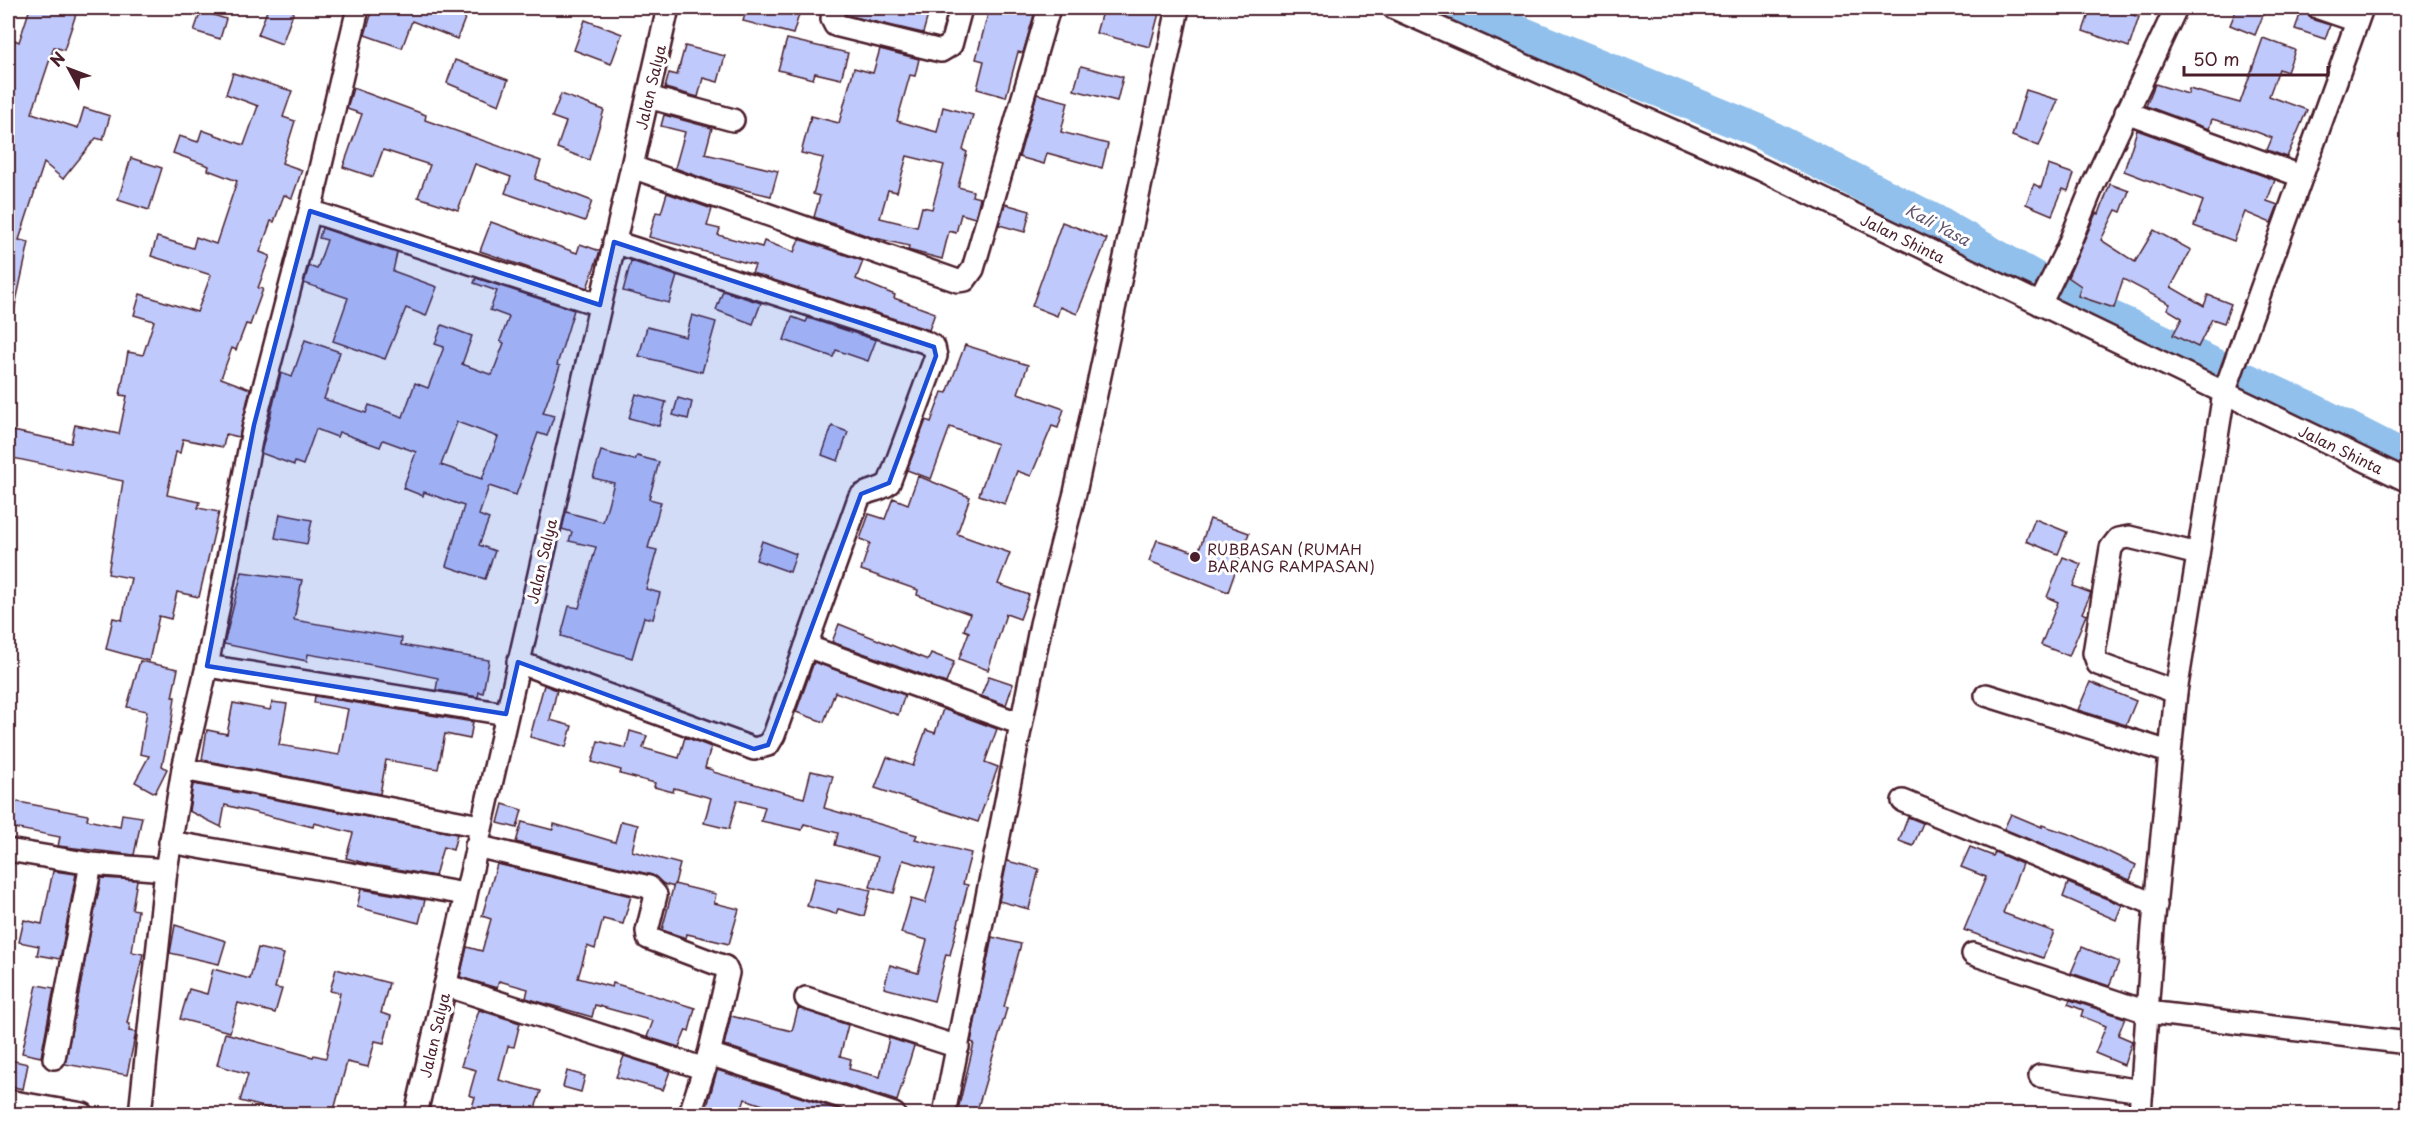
<svg xmlns="http://www.w3.org/2000/svg" width="2415" height="1122" font-family="'Playpen Sans',sans-serif">
  <style>
    .lines { fill: none; stroke-linecap: round; stroke-linejoin: round }
    .river { stroke: #91c0ec; stroke-width: 34 }
    .building { fill: #bfc9fb; stroke: #4a1f2b; stroke-width: 1.5; fill-rule: evenodd }
    .minor-casing { stroke: #4a1f2b; stroke-width: 26 }
    .minor { stroke: #fff; stroke-width: 21 }
    .marked { fill: #1d4ed8; fill-opacity: 0.2; stroke: #1d4ed8; stroke-width: 4.5; stroke-linejoin: round }
    .poi-dot { fill: #4a1f2b; stroke: #fff; stroke-width: 2 }
    .labels { text-anchor: middle; dominant-baseline: central; stroke-width: 6; stroke-linejoin: round; paint-order: stroke }
    .street-label { font-size: 15px; fill: #4a1f2b; stroke: #fff }
    .poi-label { font-size: 15px; fill: #4a1f2b; stroke: #fff; text-anchor: start }
    .water-label { font-size: 16px; font-style: italic; fill: #63576f; stroke: #fff }
  </style>
  <rect width="100%" height="100%" fill="#fff"/>
  <filter id="ink" filterUnits="userSpaceOnUse"><feTurbulence type="fractalNoise" baseFrequency=".0167" numOctaves="2"/><feDisplacementMap in="SourceGraphic" scale="12" xChannelSelector="R" yChannelSelector="G"/><feConvolveMatrix kernelMatrix="1 2 1 2 8 2 1 2 1" color-interpolation-filters="sRGB"/></filter>
  <g filter="url(#ink)">
    <g class="lines">
      <!-- river -->
      <polyline class="river" points="1460,8 1754,129 1936,222 2079,303 2308,408 2408,459"/>
    </g>
    <!-- building -->
    <g class="building">
      <polygon points="30,8 78,8 64,50 54,47 32,113 78,128 84,108 110,116 103,140 96,138 63,179 44,163 19,240 29,242 14,311 8,311 8,63 15,40 19,42"/>
      <polygon points="268,8 295,8 282,44 258,35"/>
      <polygon points="373,8 469,8 457,39 412,21 402,48 365,35"/>
      <polygon points="747,8 801,8 793,34 743,21"/>
      <polygon points="846,8 930,8 923,33 846,15"/>
      <polygon points="1003,8 1036,8 1023,53 1018,52 1006,97 977,89 984,61 976,59 989,10 1001,14"/>
      <polygon points="1103,8 1137,8 1159,13 1150,47 1096,33"/>
      <polygon points="2091,8 2113,8 2139,17 2129,47 2083,31"/>
      <polygon points="2237,8 2266,8 2255,35 2230,25"/>
      <polygon points="2302,9 2314,20 2330,25 2325,39 2295,29"/>
      <polygon points="201,11 226,19 220,39 194,31"/>
      <polygon points="585,20 622,34 611,64 574,50"/>
      <polygon points="2263,38 2295,50 2287,72 2279,69 2269,96 2307,110 2287,157 2267,150 2272,138 2254,131 2212,119 2209,129 2146,106 2155,84 2188,94 2189,89 2240,103"/>
      <polygon points="787,39 848,53 841,79 815,73 813,79 778,70"/>
      <polygon points="685,46 725,56 718,82 703,78 698,97 665,88 669,73 677,75"/>
      <path d="M880 49 919 59 915 76 910 75 897 121 937 132 943 107 973 115 963 150 967 152 958 187 973 191 972 196 980 198 975 218 961 214 956 233 949 231 942 259 908 250 909 246 871 237 814 217 820 196 813 194 823 158 801 153 811 116 839 123 854 68 873 73ZM907 156 944 165 932 209 922 207 917 227 880 218 888 190 897 192Z"/>
      <polygon points="455,60 508,80 499,105 447,83"/>
      <polygon points="1081,66 1123,77 1117,101 1074,90"/>
      <polygon points="233,73 292,91 283,117 295,121 282,163 302,170 292,198 284,195 274,222 271,221 260,252 270,256 258,288 263,289 250,325 246,324 236,350 232,348 221,378 250,389 239,437 226,434 223,447 183,439 180,453 176,452 167,495 200,502 198,508 219,512 199,597 177,592 171,619 159,616 149,661 106,649 113,618 122,620 131,578 108,574 123,481 8,457 8,430 71,443 75,425 119,434 127,396 120,395 128,352 143,355 154,321 134,315 140,294 197,312 211,275 151,256 157,237 193,248 196,237 216,244 237,181 208,170 209,166 173,153 179,136 198,142 202,130 244,145 258,106 226,94"/>
      <polygon points="353,88 426,115 425,120 541,161 535,179 592,201 585,221 505,193 511,177 475,164 458,210 418,197 430,165 383,150 373,177 343,167 362,114 347,109"/>
      <polygon points="2026,90 2058,100 2039,146 2012,136"/>
      <polygon points="561,94 604,110 589,160 557,148 566,122 552,117"/>
      <polygon points="1037,94 1068,102 1061,132 1108,144 1102,168 1047,153 1044,164 1019,157"/>
      <polygon points="664,115 712,128 705,154 778,171 771,196 719,184 675,168 685,132 661,126"/>
      <polygon points="2137,130 2275,180 2267,201 2278,205 2271,223 2245,212 2234,241 2194,226 2203,201 2124,171"/>
      <polygon points="131,158 162,168 149,210 118,200"/>
      <polygon points="2048,165 2074,174 2068,191 2063,189 2052,215 2026,204 2034,184 2041,188"/>
      <polygon points="2110,184 2129,191 2121,212 2116,210 2101,240 2135,262 2154,230 2191,250 2171,287 2204,306 2208,295 2231,304 2224,323 2212,319 2198,347 2173,335 2182,318 2167,309 2170,304 2123,279 2114,308 2078,296 2081,286 2068,277 2096,213 2099,214"/>
      <polygon points="667,193 712,209 707,226 720,229 718,235 762,247 764,241 794,252 799,239 863,261 856,279 895,295 894,298 935,313 929,330 752,273 755,265 649,237 656,212 661,213"/>
      <polygon points="1005,204 1030,211 1025,232 999,225"/>
      <polygon points="491,222 577,253 580,244 600,251 587,288 480,251"/>
      <polygon points="1062,222 1107,239 1077,314 1060,307 1057,316 1032,306"/>
      <polygon points="322,228 397,253 393,271 437,287 426,316 406,308 385,359 333,341 348,298 304,283 309,266 317,269 327,240 319,238"/>
      <polygon points="631,261 677,276 669,303 623,291"/>
      <path d="M476 278 574 310 557 365 560 366 543 413 554 416 547 436 538 433 516 495 489 486 479 515 489 519 479 545 495 551 485 579 446 566 464 506 424 492 423 496 403 488 416 452 383 440 380 447 339 432 337 437 316 429 303 465 295 462 294 465 261 453 281 373 292 377 305 340 340 352 324 399 366 413 369 405 403 417 415 383 428 388 444 347 435 344 442 325 472 336 462 364 492 375 504 343 500 341 509 317 490 310 497 291 474 283ZM457 422 498 437 482 479 441 465Z"/>
      <polygon points="723,291 761,303 753,324 716,310"/>
      <polygon points="692,315 716,322 702,372 639,356 647,327 686,337"/>
      <polygon points="792,317 806,322 808,318 876,340 868,361 836,350 833,357 784,340"/>
      <polygon points="965,345 1028,365 1018,393 1064,409 1058,428 1052,426 1031,476 1017,471 1005,504 979,495 997,444 950,427 931,479 907,470 926,420 931,422 942,392 947,393"/>
      <polygon points="636,394 666,402 659,426 629,418"/>
      <polygon points="678,398 692,402 688,419 673,415"/>
      <polygon points="832,426 848,432 838,461 822,455"/>
      <polygon points="601,451 635,460 637,456 659,462 649,499 661,502 648,548 657,550 646,589 660,593 653,619 644,617 632,658 561,636 569,606 579,608 596,547 569,541 572,532 562,529 566,512 603,522 614,483 593,478"/>
      <polygon points="918,476 970,497 957,534 1010,553 998,584 1029,595 1020,619 1006,614 988,670 959,659 969,632 964,630 970,614 917,595 918,590 861,570 870,543 860,539 869,514 885,519 893,498 908,504"/>
      <polygon points="280,514 312,520 307,544 275,538"/>
      <polygon points="1210,519 1249,533 1228,592 1149,561 1157,540 1198,553"/>
      <polygon points="2035,519 2067,532 2058,554 2026,541"/>
      <polygon points="762,541 796,554 790,572 756,560"/>
      <polygon points="2063,557 2081,564 2073,586 2091,593 2082,613 2086,615 2069,656 2041,645 2058,602 2047,597"/>
      <polygon points="242,572 302,580 294,620 402,638 401,645 489,660 483,693 479,692 478,697 436,690 438,678 396,669 308,654 307,661 224,644"/>
      <polygon points="839,624 928,660 931,653 954,662 946,683 832,642"/>
      <polygon points="140,661 178,669 172,697 175,697 172,720 162,766 167,769 155,793 135,782 149,756 140,754 147,711 127,707"/>
      <polygon points="814,662 905,695 898,715 835,692 824,722 796,712"/>
      <polygon points="989,676 1013,684 1006,705 981,696"/>
      <polygon points="2090,682 2136,701 2126,725 2078,710"/>
      <polygon points="544,685 557,690 550,720 572,726 566,747 530,737"/>
      <polygon points="315,696 473,722 470,739 445,734 438,769 386,760 380,794 202,760 207,730 227,734 233,703 270,710 272,702 287,704 279,745 339,755 348,709 314,703"/>
      <polygon points="943,709 997,729 985,762 998,767 978,822 875,788 887,757 913,766 926,730 935,733"/>
      <polygon points="630,731 647,736 643,748 679,758 685,737 711,747 705,768 713,770 713,772 796,796 804,798 811,771 833,776 824,808 917,835 915,839 971,853 963,884 968,885 950,955 946,954 934,1001 884,988 890,965 918,973 927,940 901,933 911,899 925,903 935,869 903,860 894,893 870,887 878,857 835,845 838,833 804,824 802,830 761,821 765,807 737,800 729,829 704,823 711,798 674,788 673,792 654,787 655,783 620,774 621,770 592,762 598,741 626,748"/>
      <polygon points="193,784 457,834 453,850 443,847 435,876 368,864 346,858 353,833 314,823 313,827 225,805 221,827 189,811"/>
      <polygon points="8,800 88,815 87,820 120,827 122,814 142,817 134,855 58,846 60,837 8,827"/>
      <polygon points="503,804 522,810 517,828 498,823"/>
      <polygon points="2011,814 2042,827 2042,825 2075,836 2136,865 2130,880 2004,829"/>
      <polygon points="1908,817 1923,823 1913,846 1899,841"/>
      <polygon points="621,821 638,825 632,851 680,864 674,887 664,884 652,875 516,842 522,822 553,830 554,824 615,842"/>
      <polygon points="1970,847 1993,856 1995,852 2022,864 2003,913 2054,932 2043,958 1964,930 1986,877 1961,867"/>
      <polygon points="1007,861 1039,869 1029,909 999,901"/>
      <polygon points="497,864 631,896 623,924 603,919 595,949 587,946 578,978 612,987 613,983 695,1008 689,1031 686,1030 679,1047 647,1037 653,1021 595,1005 592,1017 526,998 528,989 499,981 497,988 460,977 467,947 482,951 491,919 482,916"/>
      <polygon points="53,871 76,874 60,959 37,955 39,946 19,942 24,920 42,924"/>
      <polygon points="101,878 137,880 132,909 138,910 132,952 143,954 127,1023 130,1024 129,1031 136,1032 127,1075 65,1064"/>
      <polygon points="815,878 871,890 864,916 838,909 836,914 807,906"/>
      <polygon points="2068,883 2122,905 2116,920 2063,897"/>
      <polygon points="674,884 716,894 714,903 739,909 729,944 687,934 686,938 662,930"/>
      <polygon points="361,889 425,900 419,923 357,907"/>
      <polygon points="175,925 226,941 219,964 170,953"/>
      <polygon points="992,937 1021,944 1004,1007 1007,1008 976,1114 957,1114 974,1043 971,1042"/>
      <polygon points="2082,947 2119,962 2109,986 2071,973"/>
      <polygon points="258,948 284,954 275,988 282,989 275,1013 238,1003 230,1032 180,1019 189,989 207,994 213,969 250,979"/>
      <polygon points="336,969 389,983 381,1013 391,1016 384,1043 375,1041 368,1067 347,1062 333,1114 315,1114 292,1109 291,1114 266,1114 268,1108 240,1101 248,1074 217,1065 225,1033 313,1057 314,1055 326,1058 340,993 330,991"/>
      <polygon points="37,985 54,988 41,1057 22,1053"/>
      <polygon points="2070,1000 2125,1018 2118,1035 2132,1041 2124,1065 2095,1053 2106,1026 2081,1016 2083,1010 2068,1004"/>
      <polygon points="798,1008 848,1025 840,1056 851,1059 849,1069 880,1077 889,1038 914,1046 897,1101 724,1045 731,1016 792,1031"/>
      <polygon points="479,1010 520,1023 514,1047 508,1046 499,1080 541,1091 533,1114 470,1114 475,1097 469,1095 476,1070 461,1066"/>
      <polygon points="624,1056 670,1071 663,1090 616,1077"/>
      <polygon points="10,1060 28,1064 23,1089 8,1086"/>
      <polygon points="717,1070 843,1111 842,1114 778,1114 780,1111 745,1099 740,1114 705,1114"/>
      <polygon points="567,1071 585,1076 581,1092 563,1087"/>
    </g>
    <g class="lines">
      <!-- minor casing -->
      <g class="minor-casing">
        <g id="minor">
          <polyline points="834,8 832,19 835,25 941,51 951,45 961,8"/>
          <polyline points="1394,8 1762,170 2408,481"/>
          <polyline points="2319,8 2357,21"/>
          <polyline points="648,97 733,120"/>
          <polyline points="2126,112 2301,176"/>
          <polyline points="632,167 958,281 965,280 973,269 1049,8"/>
          <polyline points="310,211 600,305"/>
          <polyline points="2040,304 2067,249 2094,183 2176,8"/>
          <polyline points="806,646 1021,724"/>
          <path d="M518 662 754 749 768 745 774 735 859 498C867 489 880 492 889 483L936 356 934 347 925 342 614 242"/>
          <polyline points="207,666 506,714"/>
          <polyline points="2176,692 2098,664 2094,653 2111,548 2118,539 2129,537 2198,554"/>
          <polyline points="1986,695 2169,752"/>
          <polyline points="183,769 480,826"/>
          <polyline points="1903,801 2156,905"/>
          <polyline points="170,842 465,894"/>
          <polyline points="476,846 649,887 656,895 647,931 648,938 725,967 728,973 709,1054 690,1114"/>
          <polyline points="8,850 91,864 166,870"/>
          <polyline points="1973,954 2147,1012 2408,1043"/>
          <polyline points="445,985 705,1069"/>
          <polyline points="806,998 958,1047"/>
          <polyline points="709,1054 894,1114"/>
          <polyline points="54,1058 91,864"/>
          <polyline points="2040,1076 2142,1091"/>
          <polyline points="8,1101 83,1114"/>
          <polyline points="140,1114 166,870 183,769 207,666 254,425 310,211 358,8"/>
          <polyline points="416,1114 668,8"/>
          <polyline points="944,1114 1041,624 1075,493 1178,8"/>
          <polyline points="2140,1114 2153,928 2176,692 2224,393 2362,8"/>
        </g>
      </g>
      <!-- minor -->
      <use href="#minor" class="minor"/>
    </g>
  </g>
  <!-- marked area -->
  <path class="marked" d="M310 211 600 305 614 242 934 347 936 356 889 483 861 494 768 745 754 749 518 662 506 714 207 666 254 425Z"/>
  <!-- markers -->
  <circle class="poi-dot" cx="1195" cy="557" r="6"/>
  <g class="labels">
    <!-- street labels -->
    <g class="street-label">
      <text transform="translate(650 87) rotate(-77)">Jalan Salya</text>
      <text transform="translate(1903 238) rotate(26)">Jalan Shinta</text>
      <text transform="translate(2341 449) rotate(26)">Jalan Shinta</text>
      <text transform="translate(541 561) rotate(-77)">Jalan Salya</text>
      <text transform="translate(434 1035) rotate(-77)">Jalan Salya</text>
    </g>
    <!-- poi labels -->
    <g class="poi-label">
      <text x="1207" y="548">RUBBASAN (RUMAH<tspan x="1207" dy="17">BARANG RAMPASAN)</tspan></text>
    </g>
    <!-- water labels -->
    <g class="water-label">
      <text transform="translate(1938 224) rotate(28)">Kali Yasa</text>
    </g>
  </g>
  <!-- margin -->
  <rect width="2415" height="1122" fill="none" stroke="#fff" stroke-width="30"/>
  <rect x="15" y="15" width="2385" height="1092" fill="none" stroke="#4a1f2b" stroke-width="2" filter="url(#ink)"/>
  <!-- north arrow -->
  <g transform="translate(69 69) rotate(311)" stroke="#ffffff" stroke-width="4.5" paint-order="stroke">
  <path d="M0-4.5L10 22L0 15L-10 22Z" fill="#4a1f2b"/>
  <text y="-9" font-size="16" font-weight="bold" text-anchor="middle" fill="#4a1f2b">N</text>
  </g>
  <!-- scale -->
  <path d="M2184 66v9h144v-9" fill="none" stroke="#4a1f2b" stroke-width="3"/>
  <text x="2193" y="66" font-size="18" fill="#4a1f2b" stroke="#ffffff" stroke-width="4.5" paint-order="stroke">50 m</text>
</svg>
